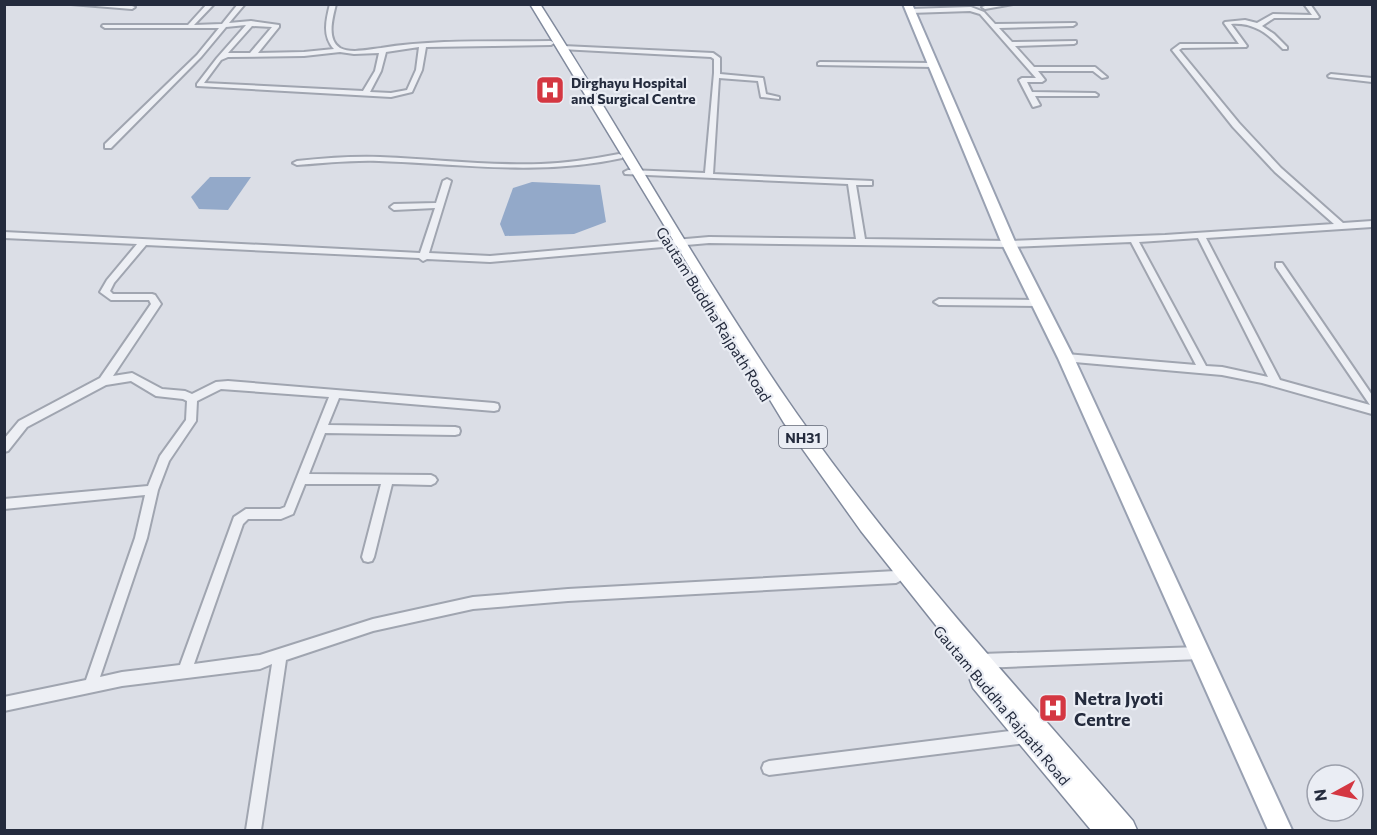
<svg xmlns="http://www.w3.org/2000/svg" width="1377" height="835" font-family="Commissioner,sans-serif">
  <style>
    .water { fill: #93a9c9 }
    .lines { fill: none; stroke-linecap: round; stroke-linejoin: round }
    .minor-casing { stroke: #a0a5b0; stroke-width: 4 }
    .primary-casing { stroke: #99a1b2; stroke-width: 4 }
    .trunk-casing { stroke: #818a9d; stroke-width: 3 }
    .minor { fill: #edeff4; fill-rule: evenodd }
    .primary { fill: #fff; fill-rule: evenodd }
    .trunk { fill: #fff; fill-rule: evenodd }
    .labels { text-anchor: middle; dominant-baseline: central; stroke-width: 4.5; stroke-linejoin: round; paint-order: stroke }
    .far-poi-label { font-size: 14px; font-weight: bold; fill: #242b3d; stroke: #eaedf4; text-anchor: start }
    .shield { fill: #eaedf4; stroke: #5f6574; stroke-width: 1.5 }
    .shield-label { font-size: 14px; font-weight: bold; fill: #242b3d }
    .street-label { font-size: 15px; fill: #242b3d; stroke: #eaedf4 }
    .near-poi-label { font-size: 18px; font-weight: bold; fill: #242b3d; stroke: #eaedf4; text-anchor: start }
  </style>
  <rect width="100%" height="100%" fill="#dbdee6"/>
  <!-- water -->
  <g class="water">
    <polygon points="210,177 251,177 228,210 199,209 191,197"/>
    <polygon points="532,182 600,185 606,222 574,234 505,236 500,224 513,188"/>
  </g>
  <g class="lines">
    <!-- minor casing -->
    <g class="minor-casing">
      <g id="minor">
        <path d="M71 4C88 4 120 1 135 7L132 9Z"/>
        <path d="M207 4H214L194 25 222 24 238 4H245L229 23 251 21 279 25V27L258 53 304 52 334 49C322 36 326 20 330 4H336C333 17 326 39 340 48 351 54 370 49 381 48 436 39 495 42 551 41L554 43 551 45 426 47 422 70 412 92 391 97 197 86V84L217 58 246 25 226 27 201 57 111 148H105V144L197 55 219 28H105L102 26 103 25H188ZM252 26 272 27 250 53H228ZM419 47 416 70 407 90 391 93 370 92 381 71 386 52ZM340 52 354 54 379 53 375 71 363 91 204 83 221 60 228 57 304 56Z"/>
        <polygon points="991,4 1013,4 985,9 982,7"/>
        <path d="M1304 4H1310L1319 17 1318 18H1274L1262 26 1274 34 1287 47V49H1283C1268 34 1254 22 1231 24L1247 46 1246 47 1182 48 1179 50 1239 123 1281 168 1343 223 1372 221V227L1206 238 1280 380 1370 405 1276 267V263H1282L1372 395V414L1262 383 1222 375 1063 361 1061 358 1066 354 1196 365 1131 242 1009 247 709 243 490 262 427 259 423 261 419 258 146 245 114 283 110 291 113 294H152L155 295 161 304 113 376 132 373 162 389 185 391 192 394 216 382 228 381 494 403 498 404 499 407 498 410 494 411 339 398 328 425 455 427 459 428 460 431 459 434 455 435 325 433 309 474 431 475 435 477 437 480 435 483 431 485 392 484 374 557 372 561 368 562 364 561 362 557 381 484H305L293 514 281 519H248L243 524 194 664 260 655 373 619 473 597 568 589 896 571 900 573 902 577 900 581 896 583 568 601 473 609 373 631 286 660 261 830H246L272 664 260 669 122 686 4 711V697L86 680 135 538 145 495 4 509V499L148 486 160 456 186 420 187 401 183 399 156 396 131 381 106 385 27 427 8 451 4 452V439L19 421 100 378 151 304 149 300H111L100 292 107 280 137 244 4 238V232L420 253 435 208 394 210 390 207 394 204 436 203 443 181 447 179 451 181 429 253 490 256 709 237 856 239 848 184 625 174 624 172 628 170 705 173 714 73V59L711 57 561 49V47L563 46 713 53 720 58V74L763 78 766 94 779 97V99L761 97 758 81 719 78 713 174 872 181V185H856L865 239 1009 241 1165 235 1334 224 1275 172 1233 127 1172 50 1180 44H1239L1224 23 1225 22 1245 20 1257 23 1273 14 1312 15ZM1198 238 1268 377 1222 367 1206 366 1139 242ZM221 389 329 397 285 507 280 509H246L234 517 180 665 122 672 100 677 147 538 158 490 169 461 196 421 197 401Z"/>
        <polygon points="971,7 984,12 995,24 1075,23 1076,24 1073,26 999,28 1012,42 1076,41 1076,43 1074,44 1015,46 1034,67 1095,67 1107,77 1102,78 1093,71 1038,71 1045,80 1042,82 1027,82 1032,92 1095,93 1098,95 1097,96 1035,96 1040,105 1033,107 1019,80 1022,78 1036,78 980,14 970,11 910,13 907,11 910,9"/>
        <polygon points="820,62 933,63 936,65 933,67 818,65 818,63"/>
        <polygon points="1331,74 1372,78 1372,82 1329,77 1328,76"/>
        <path d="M619 154 623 156 622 158C541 176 461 164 379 161 352 160 325 163 297 165L293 163 297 161C325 158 352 156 380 157 434 159 488 166 541 164 568 163 593 159 619 154Z"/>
        <polygon points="939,299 1038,300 1043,303 1038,306 939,305 934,302"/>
        <polygon points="1200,647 1205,648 1207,653 1205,658 1200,659 981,668 976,666 974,661 976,656 981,654"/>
        <polygon points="1026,729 1031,731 1033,736 1031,741 1026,743 769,775 764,773 762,768 764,763 769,761"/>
      </g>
    </g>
    <!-- primary casing -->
    <g class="primary-casing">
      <polygon id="primary" points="903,4 912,4 1016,244 1074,358 1292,830 1268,830 1058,358 1002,244"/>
    </g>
    <!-- trunk casing -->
    <g class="trunk-casing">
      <path id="trunk" d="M530 4H540C627 140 705 282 797 414 898 558 1018 688 1133 821L1137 830H1091L973 688 970 680 973 672 861 531 784 423Z"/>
    </g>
    <!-- minor -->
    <use href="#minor" class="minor"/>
    <!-- primary -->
    <use href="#primary" class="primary"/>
    <!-- trunk -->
    <use href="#trunk" class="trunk"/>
  </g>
  <!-- icons -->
  <defs>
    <g id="hospital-square" transform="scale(1.5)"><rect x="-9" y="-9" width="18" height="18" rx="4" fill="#d43742" stroke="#eaedf4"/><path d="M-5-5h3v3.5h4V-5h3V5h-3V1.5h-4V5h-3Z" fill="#fff"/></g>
  </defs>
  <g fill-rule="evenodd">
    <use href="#hospital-square" x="550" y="90"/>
    <use href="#hospital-square" x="1053" y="708"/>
  </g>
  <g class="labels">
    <!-- far-poi labels -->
    <g class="far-poi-label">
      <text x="571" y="82">Dirghayu Hospital<tspan x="571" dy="16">and Surgical Centre</tspan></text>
    </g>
    <!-- shield labels -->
    <rect class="shield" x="779" y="426" width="48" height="22" rx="4.5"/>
    <g class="shield-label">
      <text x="803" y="437">NH31</text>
    </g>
    <!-- street labels -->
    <g class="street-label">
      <text transform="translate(714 314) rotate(58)">Gautam Buddha Rajpath Road</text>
      <text transform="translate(1002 705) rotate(50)">Gautam Buddha Rajpath Road</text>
    </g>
    <!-- near-poi labels -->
    <g class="near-poi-label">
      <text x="1074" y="698">Netra Jyoti<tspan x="1074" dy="21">Centre</tspan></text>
    </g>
  </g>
  <!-- border -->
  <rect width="1377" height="835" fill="none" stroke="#242b3d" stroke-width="12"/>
  <!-- north arrow -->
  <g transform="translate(1335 793) rotate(262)"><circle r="28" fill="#eaedf4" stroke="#9b9fab" stroke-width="1.5"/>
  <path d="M0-4.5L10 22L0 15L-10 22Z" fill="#d43742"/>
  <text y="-9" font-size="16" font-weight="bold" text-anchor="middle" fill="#242b3d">N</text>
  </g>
</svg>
